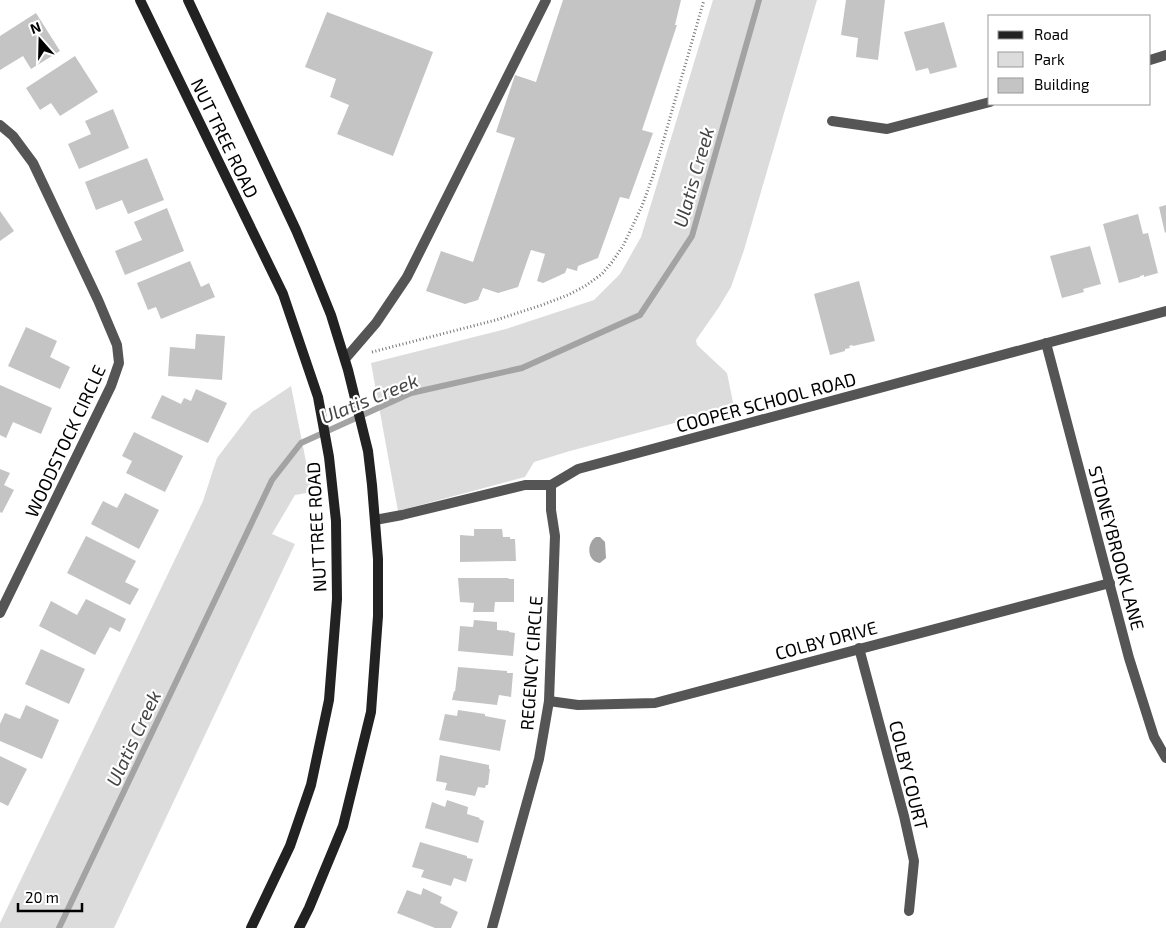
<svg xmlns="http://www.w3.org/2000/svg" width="1166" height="928" font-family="'Exo 2',sans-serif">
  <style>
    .green { fill: #dcdcdc }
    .water { fill: #a3a3a3 }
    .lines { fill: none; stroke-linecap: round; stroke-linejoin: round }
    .stream { stroke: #a3a3a3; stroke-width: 6 }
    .building { fill: #c4c4c4 }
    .path { stroke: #777; stroke-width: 3; stroke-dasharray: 1 2.5; stroke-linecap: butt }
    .service { stroke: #555; stroke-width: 10 }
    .pedestrian { stroke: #555; stroke-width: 10 }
    .minor { stroke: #555; stroke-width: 10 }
    .secondary { stroke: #222; stroke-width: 10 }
    .labels { text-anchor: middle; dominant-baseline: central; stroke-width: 4.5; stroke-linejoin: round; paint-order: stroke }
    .street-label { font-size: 18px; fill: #000; stroke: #fff }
    .water-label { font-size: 19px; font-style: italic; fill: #444; stroke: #fff }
  </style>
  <rect width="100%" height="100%" fill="#fff"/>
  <!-- green -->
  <g class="green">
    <polygon points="713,0 817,0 744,250 731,287 719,307 696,340 697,345 727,373 734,407 570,451 534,462 525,477 398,511 371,363 506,329 594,300 620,274 641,237"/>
    <polygon points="291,386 312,492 295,495 272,534 295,544 114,928 0,928 0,923 203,501 217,458 252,412"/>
  </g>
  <!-- water -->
  <path class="water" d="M596 537H600L605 542 606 558 600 563C587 562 586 543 596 537Z"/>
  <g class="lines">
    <!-- stream -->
    <polyline class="stream" points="59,928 272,480 301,443 411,393 522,368 640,315 692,236 759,0"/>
  </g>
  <!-- building -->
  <g class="building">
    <polygon points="563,0 681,0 675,25 677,25 642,130 653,133 629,199 620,197 598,258 578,266 577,271 567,268 565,273 543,283 537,281 545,254 531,250 518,287 498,293 483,288 478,300 465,304 426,291 441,251 473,262 515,138 496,132 515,75 536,82"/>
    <polygon points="846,0 885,0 878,60 856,57 858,38 841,35"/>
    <polygon points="327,12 433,52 393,156 337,134 349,105 330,97 336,79 305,67"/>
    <polygon points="36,13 60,51 31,69 23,56 0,70 0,36"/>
    <polygon points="944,22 957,67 930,74 928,68 916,71 904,32"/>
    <polygon points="75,56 98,92 60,116 51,103 40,110 26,88"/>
    <polygon points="113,109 129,148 79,169 68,144 91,134 85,121"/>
    <polygon points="147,158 164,200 128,214 122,200 96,210 85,182"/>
    <polygon points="1166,205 1166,232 1165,233 1159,207"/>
    <polygon points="167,208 184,251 125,275 115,251 142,240 134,222"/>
    <polygon points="0,211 14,231 0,241"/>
    <polygon points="1138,214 1143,234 1148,233 1158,273 1144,277 1144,275 1140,276 1140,277 1119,283 1103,224"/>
    <polygon points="1090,246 1101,284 1083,289 1084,292 1062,298 1050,256"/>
    <polygon points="190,261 201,287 209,283 215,297 161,319 156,307 148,310 137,283"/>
    <polygon points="859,281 875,341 853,346 852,345 849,346 850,348 845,349 845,351 830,355 814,294"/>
    <polygon points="26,327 57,341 50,357 70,367 60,389 8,366"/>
    <polygon points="196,334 225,336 222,380 168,376 170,347 195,349"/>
    <polygon points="0,385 52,408 41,434 13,422 6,438 0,435"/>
    <polygon points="196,389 227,403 208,443 151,418 162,395 181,404 184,398 191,401"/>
    <polygon points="134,432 183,456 165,492 126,473 132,461 122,456"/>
    <polygon points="0,469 10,473 4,485 14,490 2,513 0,512"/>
    <polygon points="125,493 159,510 139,549 91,524 103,501 117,508"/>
    <polygon points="474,529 502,529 503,537 510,537 510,539 515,539 516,561 460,562 460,535 474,536"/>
    <polygon points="86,536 136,561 125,582 139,589 130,605 67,573"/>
    <polygon points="458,578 509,578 508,579 514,579 514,602 495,602 494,612 473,612 474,603 460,602"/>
    <polygon points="86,599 126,619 120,632 110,627 95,655 39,626 51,601 77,615"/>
    <polygon points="474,620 497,622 497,630 509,631 509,632 515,633 513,656 458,651 460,626 473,627"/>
    <polygon points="41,649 85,669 69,704 25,684"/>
    <polygon points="458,667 507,671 507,673 513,673 511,697 499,695 497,705 452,700 454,691 455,692"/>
    <polygon points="26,705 59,720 42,759 0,741 0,724 5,713 20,719"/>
    <polygon points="458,710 485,714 485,716 506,720 500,751 439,740 445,714 457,716"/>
    <polygon points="440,755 489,765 489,769 490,769 488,785 486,785 485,788 478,787 475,796 445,790 447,783 436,781"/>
    <polygon points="0,756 27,769 8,806 0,802"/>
    <polygon points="447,800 468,807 467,814 480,818 479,819 484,821 478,843 425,828 432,802 445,807"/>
    <polygon points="420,842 467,856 467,858 473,859 466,882 454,878 451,886 421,877 424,870 412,867"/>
    <polygon points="423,888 442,897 440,903 458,912 451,928 435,928 397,913 407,890 421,895"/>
  </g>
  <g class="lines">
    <!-- path -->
    <polyline class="path" points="372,352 496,320 542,305 568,295 585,286 602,274 612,262 623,246 642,206 654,173 704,0"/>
    <!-- service -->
    <polyline class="service" points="345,359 376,323 407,277 546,0"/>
    <!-- pedestrian -->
    <polyline class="pedestrian" points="375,520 402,515 525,485 551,485"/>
    <!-- minor -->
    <g class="minor">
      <polyline points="1150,60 1166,55"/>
      <polyline points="832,121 887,129 990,102"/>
      <polyline points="0,125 13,136 33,163 98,300 117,345 119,363 111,386 0,613"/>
      <polyline points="1046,343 1129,658 1154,737 1166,758"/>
      <polyline points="859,648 904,816 914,861 909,911"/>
      <polyline points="549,701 578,705 655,703 1110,583"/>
      <polyline points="492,928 539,759 549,701 555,536 551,510 551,485 578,469 1166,311"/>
    </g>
    <!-- secondary -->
    <g class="secondary">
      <polyline points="140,0 283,294 318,397 329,457 336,521 337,599 329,700 311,785 290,846 251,928"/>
      <polyline points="188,0 296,230 310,263 331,315 348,370 368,451 372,485 378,559 378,616 371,712 343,826 309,908 299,928"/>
    </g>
  </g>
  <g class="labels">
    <!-- street labels -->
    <g class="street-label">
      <text transform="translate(225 138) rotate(64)">NUT TREE ROAD</text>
      <text transform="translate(766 402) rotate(-15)">COOPER SCHOOL ROAD</text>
      <text transform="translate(65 441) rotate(-65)">WOODSTOCK CIRCLE</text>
      <text transform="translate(316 527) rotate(-93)">NUT TREE ROAD</text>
      <text transform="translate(1117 548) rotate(75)">STONEYBROOK LANE</text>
      <text transform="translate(826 640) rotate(-15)">COLBY DRIVE</text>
      <text transform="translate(531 663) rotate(-86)">REGENCY CIRCLE</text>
      <text transform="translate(909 775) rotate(76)">COLBY COURT</text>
    </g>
    <!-- water labels -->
    <g class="water-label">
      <text transform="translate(693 177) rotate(-74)">Ulatis Creek</text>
      <text transform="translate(369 398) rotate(-22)">Ulatis Creek</text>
      <text transform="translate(133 738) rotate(-65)">Ulatis Creek</text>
    </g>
  </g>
  <!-- legend -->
  <rect x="988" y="15" width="162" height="90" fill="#ffffff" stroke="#999999"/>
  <rect x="998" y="31" width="25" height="8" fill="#222222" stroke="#999999"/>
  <text x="1034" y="40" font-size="15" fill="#000000">Road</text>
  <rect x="998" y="52" width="25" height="15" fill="#dcdcdc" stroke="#999999"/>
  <text x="1034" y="65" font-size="15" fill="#000000">Park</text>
  <rect x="998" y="78" width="25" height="15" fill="#c4c4c4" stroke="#999999"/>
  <text x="1034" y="90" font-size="15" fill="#000000">Building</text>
  <!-- north arrow -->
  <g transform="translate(40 40) rotate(340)" stroke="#ffffff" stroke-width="4" paint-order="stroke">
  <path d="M0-4L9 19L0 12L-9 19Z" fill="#000000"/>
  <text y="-8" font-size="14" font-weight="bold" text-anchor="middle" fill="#000000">N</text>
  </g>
  <!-- scale -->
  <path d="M18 903v8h64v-8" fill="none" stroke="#000000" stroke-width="2.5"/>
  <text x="25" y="903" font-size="15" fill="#000000" stroke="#ffffff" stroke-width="4" paint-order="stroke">20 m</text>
</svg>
